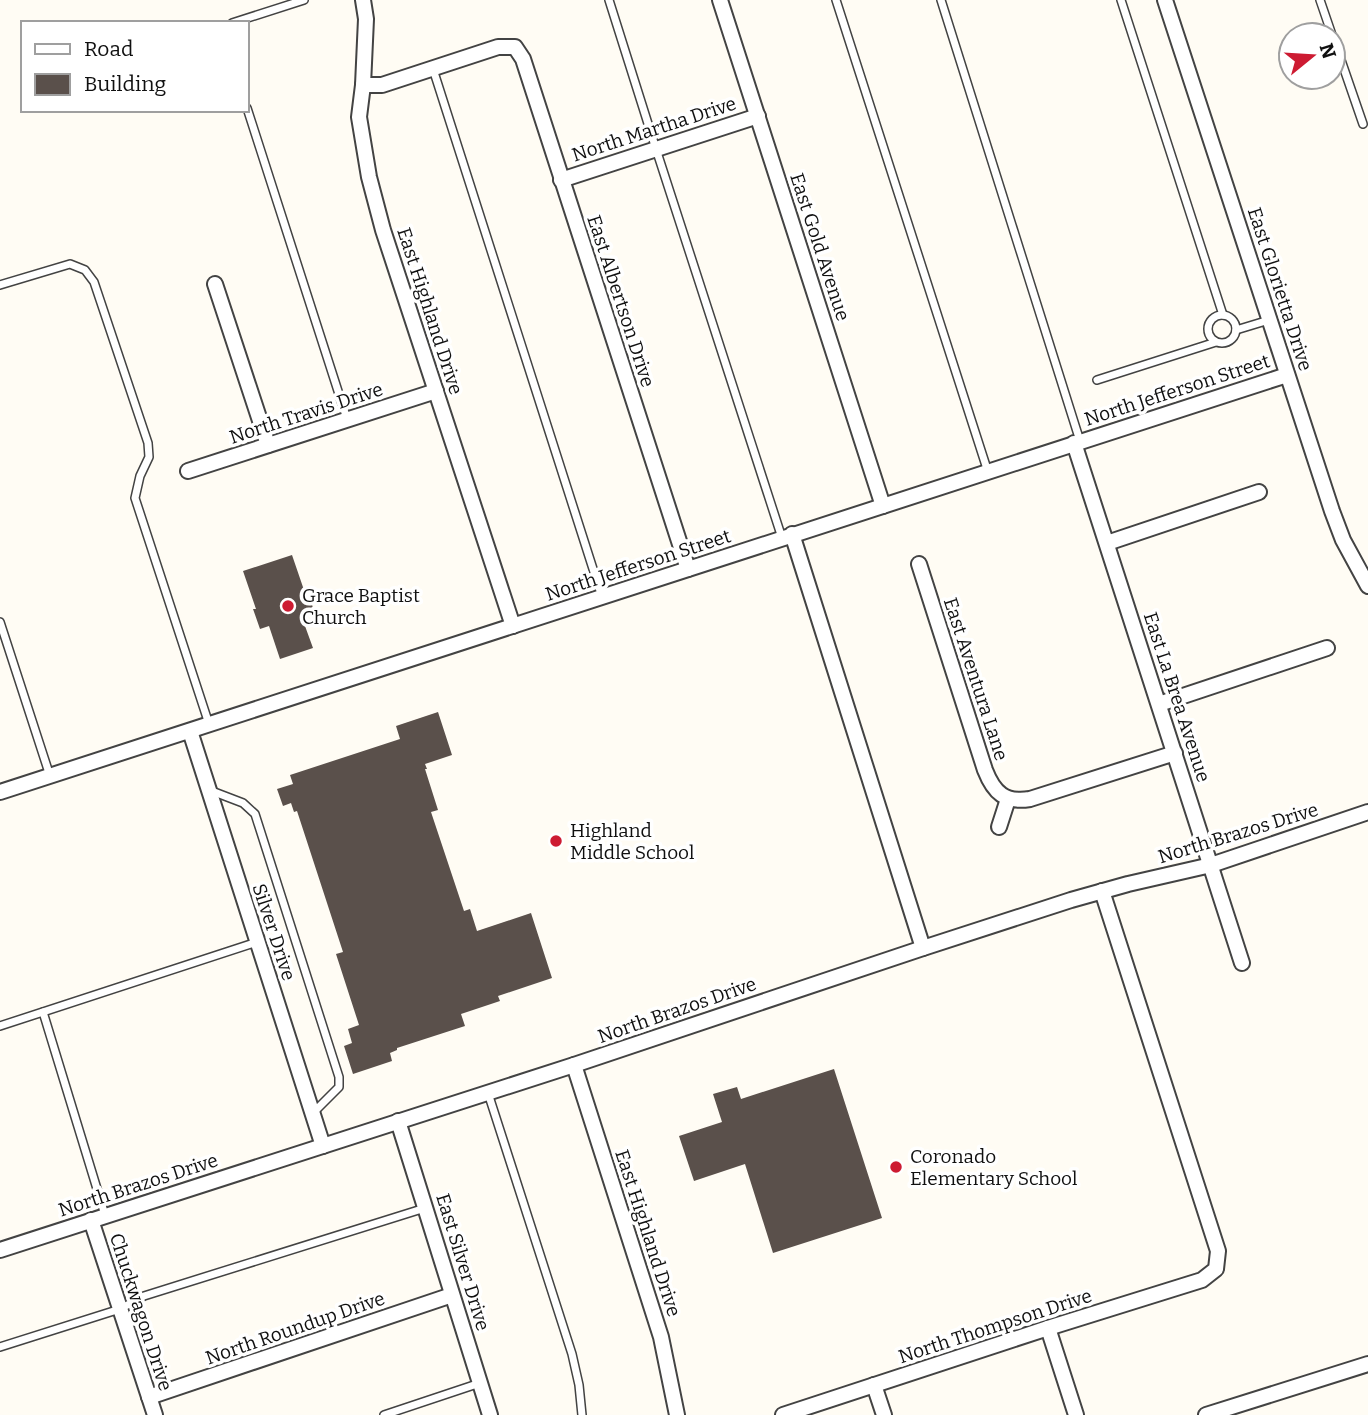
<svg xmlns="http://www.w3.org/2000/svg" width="1368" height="1415" font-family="Bitter,serif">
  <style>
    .building { fill: #5a504b }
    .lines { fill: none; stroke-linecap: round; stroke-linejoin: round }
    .service-casing { stroke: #434343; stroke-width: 10 }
    .minor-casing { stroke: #434343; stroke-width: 18 }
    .service { stroke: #fff; stroke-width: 7 }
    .minor { stroke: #fff; stroke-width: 14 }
    .poi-dot { fill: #cd1b32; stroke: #fff; stroke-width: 2.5 }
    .labels { text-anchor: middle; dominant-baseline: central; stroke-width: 7; stroke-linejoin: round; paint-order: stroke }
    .street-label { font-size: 19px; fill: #101010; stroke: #fff }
    .poi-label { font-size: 19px; fill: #101010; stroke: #fff; text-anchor: start }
  </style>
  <rect width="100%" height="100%" fill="#fffcf4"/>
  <!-- building -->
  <g class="building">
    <polygon points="292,555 305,593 308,592 314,611 301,615 313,648 280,659 269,626 260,629 253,609 256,609 243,571"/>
    <polygon points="438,712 452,755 425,764 427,769 425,769 438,810 431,812 464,911 470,909 477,931 531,913 552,978 498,996 500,1001 461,1014 465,1026 397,1048 397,1050 390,1053 392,1061 353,1074 344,1046 352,1043 348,1029 359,1025 336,954 343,952 297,811 294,812 291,803 283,806 277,789 293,784 290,775 400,739 396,726"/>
    <polygon points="834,1069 882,1218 773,1253 745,1164 694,1181 679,1136 722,1122 713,1094 737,1087 741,1099"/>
  </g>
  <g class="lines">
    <!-- service casing -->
    <g class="service-casing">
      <g id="service">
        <polyline points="609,0 656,149 782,538"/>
        <polyline points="836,0 988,472"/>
        <polyline points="941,0 1080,441"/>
        <polyline points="1121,0 1223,315"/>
        <polyline points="1320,0 1332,35"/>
        <polyline points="232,23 304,0"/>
        <polyline points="1333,37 1363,124"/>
        <polyline points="433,69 602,597"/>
        <polyline points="247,108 347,419"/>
        <polyline points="0,285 70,264 85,270 94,282 148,443 149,457 140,476 135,498 209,724"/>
        <circle cx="1222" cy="329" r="14"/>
        <polyline points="1236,330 1269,320"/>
        <polyline points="1097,380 1216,342"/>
        <polyline points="0,622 50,776"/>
        <polyline points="209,790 243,803 255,814 339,1077 339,1087 313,1113"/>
        <polyline points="43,1012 105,1215"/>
        <polyline points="0,1026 257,942"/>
        <polyline points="488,1093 572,1354 579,1385 582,1415"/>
        <polyline points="0,1347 120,1309 144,1296 425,1208"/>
        <polyline points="384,1415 480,1383"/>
      </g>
    </g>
    <!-- minor casing -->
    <g class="minor-casing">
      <g id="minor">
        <polyline points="363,0 366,19 363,85 359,117 369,177 383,230 513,626"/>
        <polyline points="720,0 883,506"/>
        <polyline points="1165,0 1332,511 1343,540 1368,586"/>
        <polyline points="363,85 382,85 498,47 515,47 523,59 688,569"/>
        <polyline points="561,180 758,116"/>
        <polyline points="215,284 268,445"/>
        <polyline points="1074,443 1242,963"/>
        <polyline points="188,471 436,391"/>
        <polyline points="792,534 923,948"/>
        <polyline points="1107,543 1259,492"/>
        <path d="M919 564 985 770C994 793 1005 803 1030 799L1175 753"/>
        <polyline points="1159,704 1327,648"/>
        <polyline points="190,731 323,1146"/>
        <polyline points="0,792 1287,375"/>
        <polyline points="999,827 1008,799"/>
        <polyline points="574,1065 661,1337 677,1415"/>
        <polyline points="398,1121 490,1415"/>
        <polyline points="91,1220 155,1415"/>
        <polyline points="0,1250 574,1065 923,948 1071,900 1128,884 1211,865 1368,812"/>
        <polyline points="1048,1328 1076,1415"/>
        <polyline points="874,1385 884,1415"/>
        <polyline points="149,1397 452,1295"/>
        <polyline points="783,1415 1048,1328 1202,1280 1216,1269 1218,1251 1102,891"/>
        <polyline points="1206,1415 1368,1364"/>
      </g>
    </g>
    <!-- service -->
    <use href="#service" class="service"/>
    <!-- minor -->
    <use href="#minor" class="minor"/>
  </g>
  <!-- markers -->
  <g class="poi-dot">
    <circle cx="288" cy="606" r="7"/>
    <circle cx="556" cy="841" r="7"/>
    <circle cx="896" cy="1167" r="7"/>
  </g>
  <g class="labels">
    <!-- street labels -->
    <g class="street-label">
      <text transform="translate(654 129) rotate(-18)">North Martha Drive</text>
      <text transform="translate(820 247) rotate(72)">East Gold Avenue</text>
      <text transform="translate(1280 289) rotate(72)">East Glorietta Drive</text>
      <text transform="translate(621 301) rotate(72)">East Albertson Drive</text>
      <text transform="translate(430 311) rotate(72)">East Highland Drive</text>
      <text transform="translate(1177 390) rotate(-18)">North Jefferson Street</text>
      <text transform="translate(306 413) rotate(-18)">North Travis Drive</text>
      <text transform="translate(638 565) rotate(-18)">North Jefferson Street</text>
      <text transform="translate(976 679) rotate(72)">East Aventura Lane</text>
      <text transform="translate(1177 697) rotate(72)">East La Brea Avenue</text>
      <text transform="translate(1238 833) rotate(-17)">North Brazos Drive</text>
      <text transform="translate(274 932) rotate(72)">Silver Drive</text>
      <text transform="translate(677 1010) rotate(-19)">North Brazos Drive</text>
      <text transform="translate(138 1185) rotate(-18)">North Brazos Drive</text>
      <text transform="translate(648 1233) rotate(72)">East Highland Drive</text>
      <text transform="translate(463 1262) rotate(73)">East Silver Drive</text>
      <text transform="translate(141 1312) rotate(72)">Chuckwagon Drive</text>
      <text transform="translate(995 1326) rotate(-18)">North Thompson Drive</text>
      <text transform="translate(295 1328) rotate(-19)">North Roundup Drive</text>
    </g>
    <!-- poi labels -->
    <g class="poi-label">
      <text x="302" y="595">Grace Baptist<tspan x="302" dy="22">Church</tspan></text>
      <text x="570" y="830">Highland<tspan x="570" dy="22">Middle School</tspan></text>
      <text x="910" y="1156">Coronado<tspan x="910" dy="22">Elementary School</tspan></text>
    </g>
  </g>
  <!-- legend -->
  <rect x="21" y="21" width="228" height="91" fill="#ffffff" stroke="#9f9f9f" stroke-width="2"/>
  <rect x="35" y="44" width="35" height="10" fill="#ffffff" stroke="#9f9f9f" stroke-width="2"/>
  <text x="84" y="56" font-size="21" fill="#101010">Road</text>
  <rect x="35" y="74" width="35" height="21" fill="#5a504b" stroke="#9f9f9f" stroke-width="2"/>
  <text x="84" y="91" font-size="21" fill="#101010">Building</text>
  <!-- north arrow -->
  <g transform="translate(1312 56) rotate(72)"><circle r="33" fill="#ffffff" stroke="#9f9f9f" stroke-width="2"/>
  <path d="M0-5L12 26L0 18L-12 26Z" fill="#cd1b32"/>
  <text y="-10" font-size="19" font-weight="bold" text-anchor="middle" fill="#101010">N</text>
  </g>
</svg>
